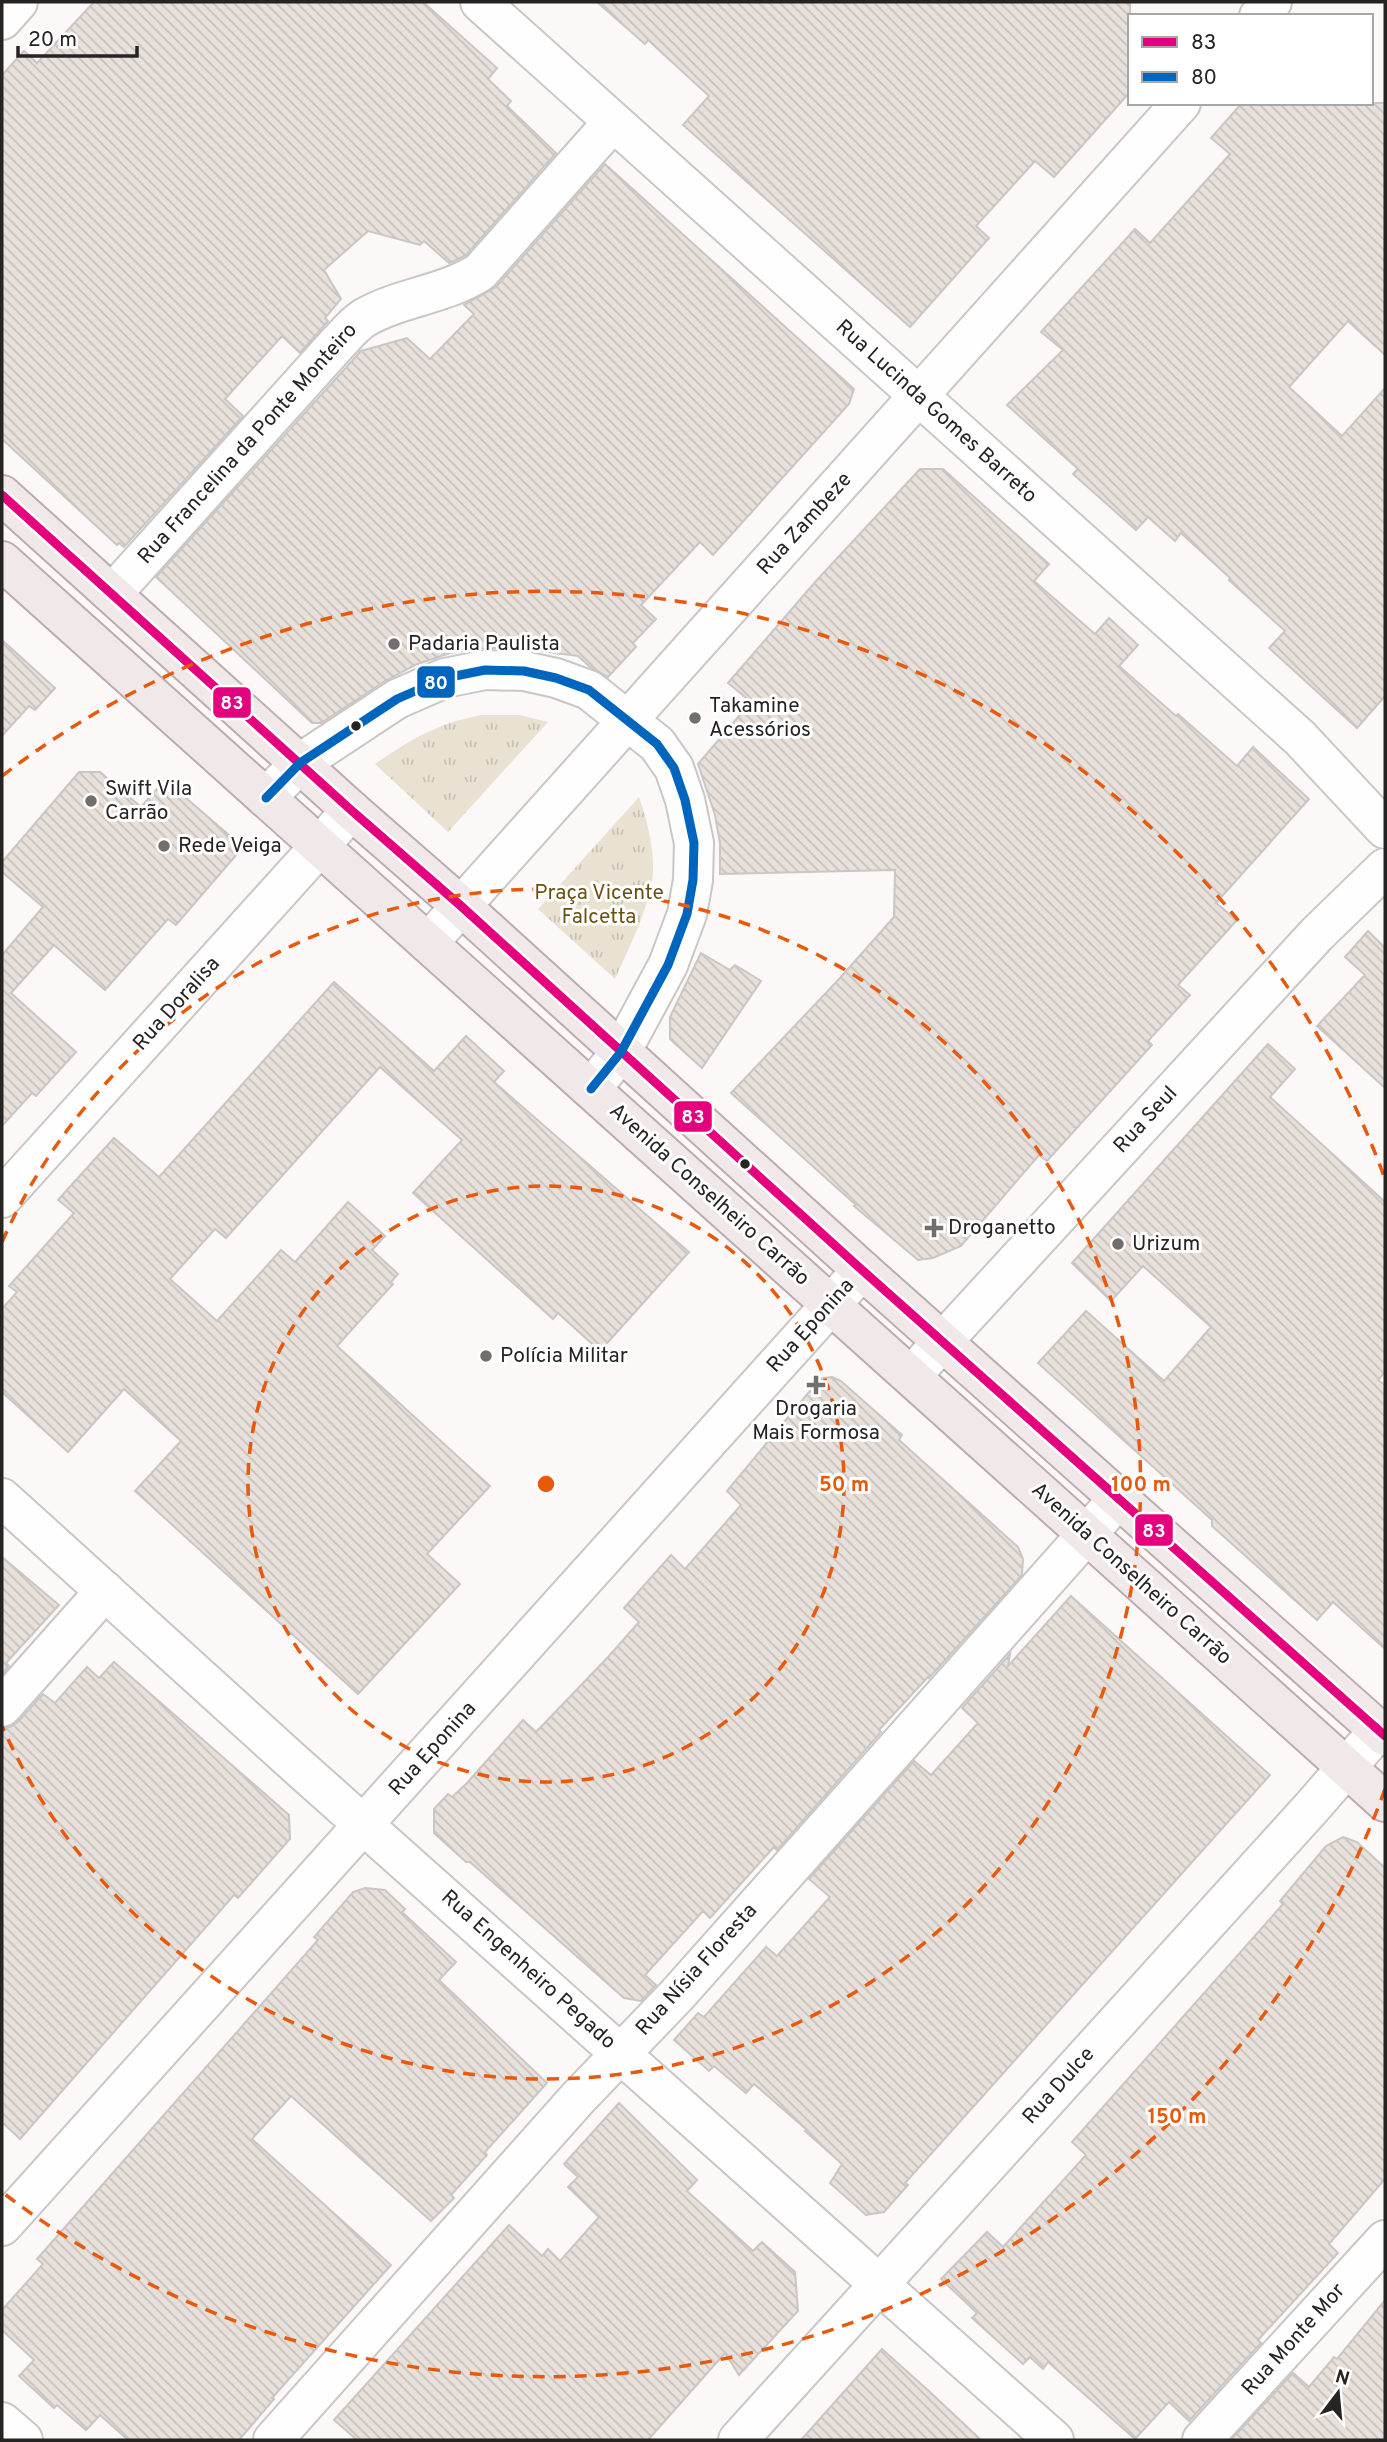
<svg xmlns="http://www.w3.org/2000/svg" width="1387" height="2442" font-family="Overpass,sans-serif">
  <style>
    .park { fill: url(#park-tufts) }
    .building { fill: url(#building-back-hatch); stroke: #c9c6c6; stroke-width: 2 }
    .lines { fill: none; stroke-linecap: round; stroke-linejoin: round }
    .minor-casing { stroke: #c9c6c6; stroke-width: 42 }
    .major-casing { stroke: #bcacad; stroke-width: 42 }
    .minor { stroke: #fffefe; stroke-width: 38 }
    .major { stroke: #f1e9e9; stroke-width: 38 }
    .bus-1-casing { stroke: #fff; stroke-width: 14 }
    .bus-2-casing { stroke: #fff; stroke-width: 14 }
    .bus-1 { stroke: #e5007d; stroke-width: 9 }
    .bus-2 { stroke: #0065bd; stroke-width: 9 }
    .ring { fill: none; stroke: #e8590c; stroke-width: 3.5; stroke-dasharray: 12 9 }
    .poi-dot { fill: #716e6d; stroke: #fff; stroke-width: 2.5 }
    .bus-dot { fill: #262323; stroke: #fff; stroke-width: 2.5 }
    .labels { text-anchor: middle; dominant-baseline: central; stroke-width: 6; stroke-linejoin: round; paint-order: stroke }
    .street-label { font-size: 21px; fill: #262323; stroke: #fff }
    .poi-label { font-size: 21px; fill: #262323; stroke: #fff; text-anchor: start }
    .park-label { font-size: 21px; fill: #675311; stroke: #fff }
    .centre { fill: #e8590c; stroke: #fff; stroke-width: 3.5 }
    .ring-label { font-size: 21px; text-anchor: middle; font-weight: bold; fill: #e8590c; stroke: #fff; stroke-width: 6; stroke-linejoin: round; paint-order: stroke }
    .line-badge { stroke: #fff; stroke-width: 2.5 }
    .badge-label { font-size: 19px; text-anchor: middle; font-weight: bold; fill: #fff }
  </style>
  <defs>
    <pattern id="park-tufts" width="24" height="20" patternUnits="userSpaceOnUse" patternTransform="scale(1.75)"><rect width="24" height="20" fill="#e9e2d3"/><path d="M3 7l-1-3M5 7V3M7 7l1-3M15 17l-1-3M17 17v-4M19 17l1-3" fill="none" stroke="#c8c2b5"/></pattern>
    <pattern id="building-back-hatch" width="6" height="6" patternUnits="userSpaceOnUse" patternTransform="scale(1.75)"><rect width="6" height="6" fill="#e8e0da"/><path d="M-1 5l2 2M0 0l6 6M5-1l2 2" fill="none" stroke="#c7c0bb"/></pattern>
  </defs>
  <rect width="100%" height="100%" fill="#fcf8f7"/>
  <!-- park -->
  <g class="park">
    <path d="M482 715H520L548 722 448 832 375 764C411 739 438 723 482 715Z"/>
    <path d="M639 797C647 821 654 846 653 871 651 905 629 948 615 979L538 909Z"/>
  </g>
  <!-- building -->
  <g class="building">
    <polygon points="94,2 423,2 497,68 488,79 511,101 507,106 556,153 466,255 456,260 449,263 424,241 420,245 368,231 324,270 341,299 325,318 328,321 300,353 282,336 225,399 243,416 124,547 119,543 117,545 2,439 2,75 24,51 37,63"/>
    <polygon points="597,2 1130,2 1130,92 1054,177 1035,161 976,226 989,238 910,327 683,125 709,96 648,40 645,44"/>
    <polygon points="1242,103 1385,103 1385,355 1348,321 1289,387 1342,436 1385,388 1385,696 1357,728 1269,648 1285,631 1229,580 1230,578 1181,533 1175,541 1148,517 1136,530 1073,474 1078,469 1007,405 1063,350 1041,332 1135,229 1150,243 1230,154 1211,138"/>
    <polygon points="605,164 854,389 849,404 713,555 700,542 641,605 656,619 633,643 636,647 608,677 590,667 578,656 525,649 486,648 450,653 415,665 385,681 321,723 312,723 156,577 361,351 407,338 430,359 474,314 464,305 496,287"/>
    <polygon points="920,469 943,469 1049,564 1034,581 1095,634 1109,618 1138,645 1119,666 1176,716 1178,714 1237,766 1253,747 1309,799 1216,903 1237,920 1178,985 1190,995 1148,1041 1152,1045 1047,1161 1039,1155 961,1246 933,1258 918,1260 854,1206 856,1205 731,1093 840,978 894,917 895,870 720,874 720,843 715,815 698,764 751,702 728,683 816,581"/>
    <polygon points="2,640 55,688 35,710 29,706 2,736"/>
    <polygon points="79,772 100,772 141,807 165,780 243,847 176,925 168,919 105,990 54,945 11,993 76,1052 36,1096 32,1093 2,1126 2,955 43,907 2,872 2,862"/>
    <polygon points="1368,931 1385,948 1385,1088 1317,1026 1365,975 1345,957"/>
    <polygon points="701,953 730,970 735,965 761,981 702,1068 670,1039 670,1017"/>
    <polygon points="334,982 434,1071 466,1036 504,1071 494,1082 689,1252 600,1351 558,1313 553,1319 413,1193 462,1140 380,1067 226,1238 215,1229 170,1279 217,1321 281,1250 295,1262 348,1202 385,1236 372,1250 398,1274 391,1282 393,1284 337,1346 490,1486 427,1554 460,1584 358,1694 135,1491 181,1441 124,1389 68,1452 2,1392 2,1309 17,1292 9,1286 74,1213 58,1200 114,1138 159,1177"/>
    <polygon points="1268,1044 1295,1069 1270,1097 1385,1202 1385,1372 1378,1380 1385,1385 1385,1649 1333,1602 1317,1620 1212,1526 1212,1520 1038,1363 1086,1311 1164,1381 1211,1327 1143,1266 1111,1301 1072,1263"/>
    <polygon points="832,1377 841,1381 902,1435 899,1440 1018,1547 1023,1559 1022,1575 929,1678 928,1677 879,1730 881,1732 777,1850 774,1847 710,1918 703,1911 645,1975 656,1985 641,2001 624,1998 470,1862 466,1862 434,1833 434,1809 448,1794 452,1797 466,1784 523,1720 536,1732 609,1656 639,1622 624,1608 671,1555 685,1569 741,1505 727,1491 818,1381 823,1378"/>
    <polygon points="2,1557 59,1605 6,1663 9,1666 2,1674"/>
    <polygon points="1071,1596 1270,1775 905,2183 908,2185 884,2212 866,2215 830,2183 842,2164 805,2131 807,2130 754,2084 746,2093 714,2066 709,2071 674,2040 698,2013 704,2017 766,1947 777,1956 830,1897 809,1879 914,1761 931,1775 978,1723 962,1708 1010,1654 1008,1666"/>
    <polygon points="114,1662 289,1815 290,1839 238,1898 234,1895 20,2139 2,2122 2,1728 10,1727 18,1722 43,1694 55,1703 87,1667 99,1678"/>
    <polygon points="1343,1837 1357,1842 1385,1868 1385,2179 1329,2244 1338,2253 1258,2340 1261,2343 1189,2421 1169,2402 1135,2439 1048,2362 1043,2369 1030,2357 1023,2364 972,2318 977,2313 941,2279 987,2232 1003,2247 1086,2155 1072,2142 1283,1904 1280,1901 1326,1846"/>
    <polygon points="365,1888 385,1890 405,1909 402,1912 456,1962 439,1980 547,2083 485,2152 487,2155 451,2195 454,2198 431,2221 291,2096 252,2139 391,2265 272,2398 274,2399 239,2440 128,2440 100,2415 86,2430 57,2405 54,2408 19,2376 34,2360 2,2330 2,2310 43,2264 37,2259 318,1940 314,1937 353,1892"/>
    <polygon points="619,2103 697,2180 687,2191 753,2251 762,2242 795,2272 798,2311 739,2375 725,2353 648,2440 357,2440 334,2420 509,2225 542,2256 548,2249 560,2261 599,2217 568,2187 578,2177 564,2164"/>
    <polygon points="1385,2300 1385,2440 1231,2440 1293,2373 1309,2387 1334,2357 1337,2359"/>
    <polygon points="882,2349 931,2393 981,2440 801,2440"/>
  </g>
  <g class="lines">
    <!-- minor casing -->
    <g class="minor-casing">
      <g id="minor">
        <polyline points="480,2 1300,738 1385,829"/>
        <polyline points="1259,16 1272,2"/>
        <polyline points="2,20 18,2"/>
        <path d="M112 594 336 345C345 336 353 325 364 318 400 297 444 295 480 272L613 122"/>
        <polyline points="266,798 300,763 397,699 445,678 485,670 524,671 556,678 589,690 657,744 674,768 685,800 694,843 693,880 687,914 668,965 621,1052 591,1089"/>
        <polyline points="428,943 1181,103"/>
        <polyline points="2,1198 320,846 351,810"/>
        <polyline points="911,1376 1317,934 1385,868"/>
        <polyline points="2,1498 293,1762 1054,2440"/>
        <polyline points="2,1707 105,1591"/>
        <polyline points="2,2226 862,1270"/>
        <polyline points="2,2422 23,2440"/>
        <polyline points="273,2440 578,2098 677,1995 1119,1498"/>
        <polyline points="738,2440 1313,1806 1379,1730"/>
        <polyline points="1202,2440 1385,2240"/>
      </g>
    </g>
    <!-- major casing -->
    <g class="major-casing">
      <g id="major">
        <polyline points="2,495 351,810 461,906 862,1270 1385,1736"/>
        <polyline points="2,561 1385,1802"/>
      </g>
    </g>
    <!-- minor -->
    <use href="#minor" class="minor"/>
    <!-- major -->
    <use href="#major" class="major"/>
    <!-- bus-1 casing -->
    <g class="bus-1-casing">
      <polyline id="bus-1" points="2,495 351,810 461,906 862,1270 1385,1736"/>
    </g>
    <!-- bus-2 casing -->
    <g class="bus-2-casing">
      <polyline id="bus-2" points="266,798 300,763 397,699 445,678 485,670 524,671 556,678 589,690 657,744 674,768 685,800 694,843 693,880 687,914 668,965 621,1052 591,1089"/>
    </g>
    <!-- bus-1 -->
    <use href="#bus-1" class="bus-1"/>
    <!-- bus-2 -->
    <use href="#bus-2" class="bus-2"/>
  </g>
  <!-- distance rings -->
  <g class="ring">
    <circle cx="546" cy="1484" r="298"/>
    <path d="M2 1242A595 595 0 1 1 2 1726"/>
    <path d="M1385 1789A893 893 0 0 1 2 2192M2 776A893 893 0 0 1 1385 1179"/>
  </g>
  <!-- markers -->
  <g class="poi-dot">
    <circle cx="394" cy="644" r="7"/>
    <circle cx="695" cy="718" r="7"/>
    <circle cx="91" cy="801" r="7"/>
    <circle cx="164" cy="846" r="7"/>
    <path d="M930.5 1217.5h7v7h7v7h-7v7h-7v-7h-7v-7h7z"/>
    <circle cx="1118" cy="1244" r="7"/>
    <circle cx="486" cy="1356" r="7"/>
    <path d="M812.5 1374.5h7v7h7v7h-7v7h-7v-7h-7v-7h7z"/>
  </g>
  <g class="bus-dot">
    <circle cx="356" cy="726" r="6"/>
    <circle cx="745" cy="1164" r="6"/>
  </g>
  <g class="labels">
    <!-- street labels -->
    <g class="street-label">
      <text transform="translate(936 412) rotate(42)">Rua Lucinda Gomes Barreto</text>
      <text transform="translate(248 444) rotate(-48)">Rua Francelina da Ponte Monteiro</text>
      <text transform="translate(805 524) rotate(-48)">Rua Zambeze</text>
      <text transform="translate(177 1004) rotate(-48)">Rua Doralisa</text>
      <text transform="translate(1146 1120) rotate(-47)">Rua Seul</text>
      <text transform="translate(709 1195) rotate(42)">Avenida Conselheiro Carrão</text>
      <text transform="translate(811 1326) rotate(-48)">Rua Eponina</text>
      <text transform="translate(1131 1574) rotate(42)">Avenida Conselheiro Carrão</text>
      <text transform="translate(433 1749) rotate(-48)">Rua Eponina</text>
      <text transform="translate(528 1970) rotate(42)">Rua Engenheiro Pegado</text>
      <text transform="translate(697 1970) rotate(-48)">Rua Nísia Floresta</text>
      <text transform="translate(1059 2086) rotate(-48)">Rua Dulce</text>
      <text transform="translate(1294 2340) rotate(-48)">Rua Monte Mor</text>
    </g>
    <!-- poi labels -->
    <g class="poi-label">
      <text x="408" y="644">Padaria Paulista</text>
      <text x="709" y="706">Takamine<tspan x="709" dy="24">Acessórios</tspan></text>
      <text x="105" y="789">Swift Vila<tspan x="105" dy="24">Carrão</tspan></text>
      <text x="178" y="846">Rede Veiga</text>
      <text x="948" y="1228">Droganetto</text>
      <text x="1132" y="1244">Urizum</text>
      <text x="500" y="1356">Polícia Militar</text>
      <text x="816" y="1409" text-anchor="middle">Drogaria<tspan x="816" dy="24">Mais Formosa</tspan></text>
    </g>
    <!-- park labels -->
    <g class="park-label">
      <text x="599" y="893">Praça Vicente<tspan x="599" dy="24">Falcetta</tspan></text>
    </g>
  </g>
  <circle cx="546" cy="1484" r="10" class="centre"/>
  <g class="ring-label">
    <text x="844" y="1491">50 m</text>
    <text x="1141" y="1491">100 m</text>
    <text x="1177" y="2123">150 m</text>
  </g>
  <g class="line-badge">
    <rect x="416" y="665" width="40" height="34" rx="7" fill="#0065bd"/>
    <rect x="212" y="686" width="40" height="33" rx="7" fill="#e5007d"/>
    <rect x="673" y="1100" width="40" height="33" rx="7" fill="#e5007d"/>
    <rect x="1134" y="1513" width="40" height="34" rx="7" fill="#e5007d"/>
  </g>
  <g class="badge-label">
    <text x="436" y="689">80</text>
    <text x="232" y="709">83</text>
    <text x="693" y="1123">83</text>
    <text x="1154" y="1537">83</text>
  </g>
  <!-- border -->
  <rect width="1387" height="2442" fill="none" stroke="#262323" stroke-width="7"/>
  <!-- legend -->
  <rect x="1128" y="14" width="245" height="91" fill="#ffffff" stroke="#a8a7a7" stroke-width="2"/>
  <rect x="1142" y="37" width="35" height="10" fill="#e5007d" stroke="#a8a7a7" stroke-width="2"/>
  <text x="1191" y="49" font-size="21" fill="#262323">83</text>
  <rect x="1142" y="72" width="35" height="10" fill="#0065bd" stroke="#a8a7a7" stroke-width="2"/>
  <text x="1191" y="84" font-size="21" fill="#262323">80</text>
  <!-- north arrow -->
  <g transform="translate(1338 2393) rotate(16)" stroke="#ffffff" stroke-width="5" paint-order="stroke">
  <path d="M0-5L12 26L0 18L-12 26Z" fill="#262323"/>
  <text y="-10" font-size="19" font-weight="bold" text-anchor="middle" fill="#262323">N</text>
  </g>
  <!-- scale -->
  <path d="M18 46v10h119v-10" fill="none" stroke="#262323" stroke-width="3.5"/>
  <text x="28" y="46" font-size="21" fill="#262323" stroke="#ffffff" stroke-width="5" paint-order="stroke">20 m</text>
</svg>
